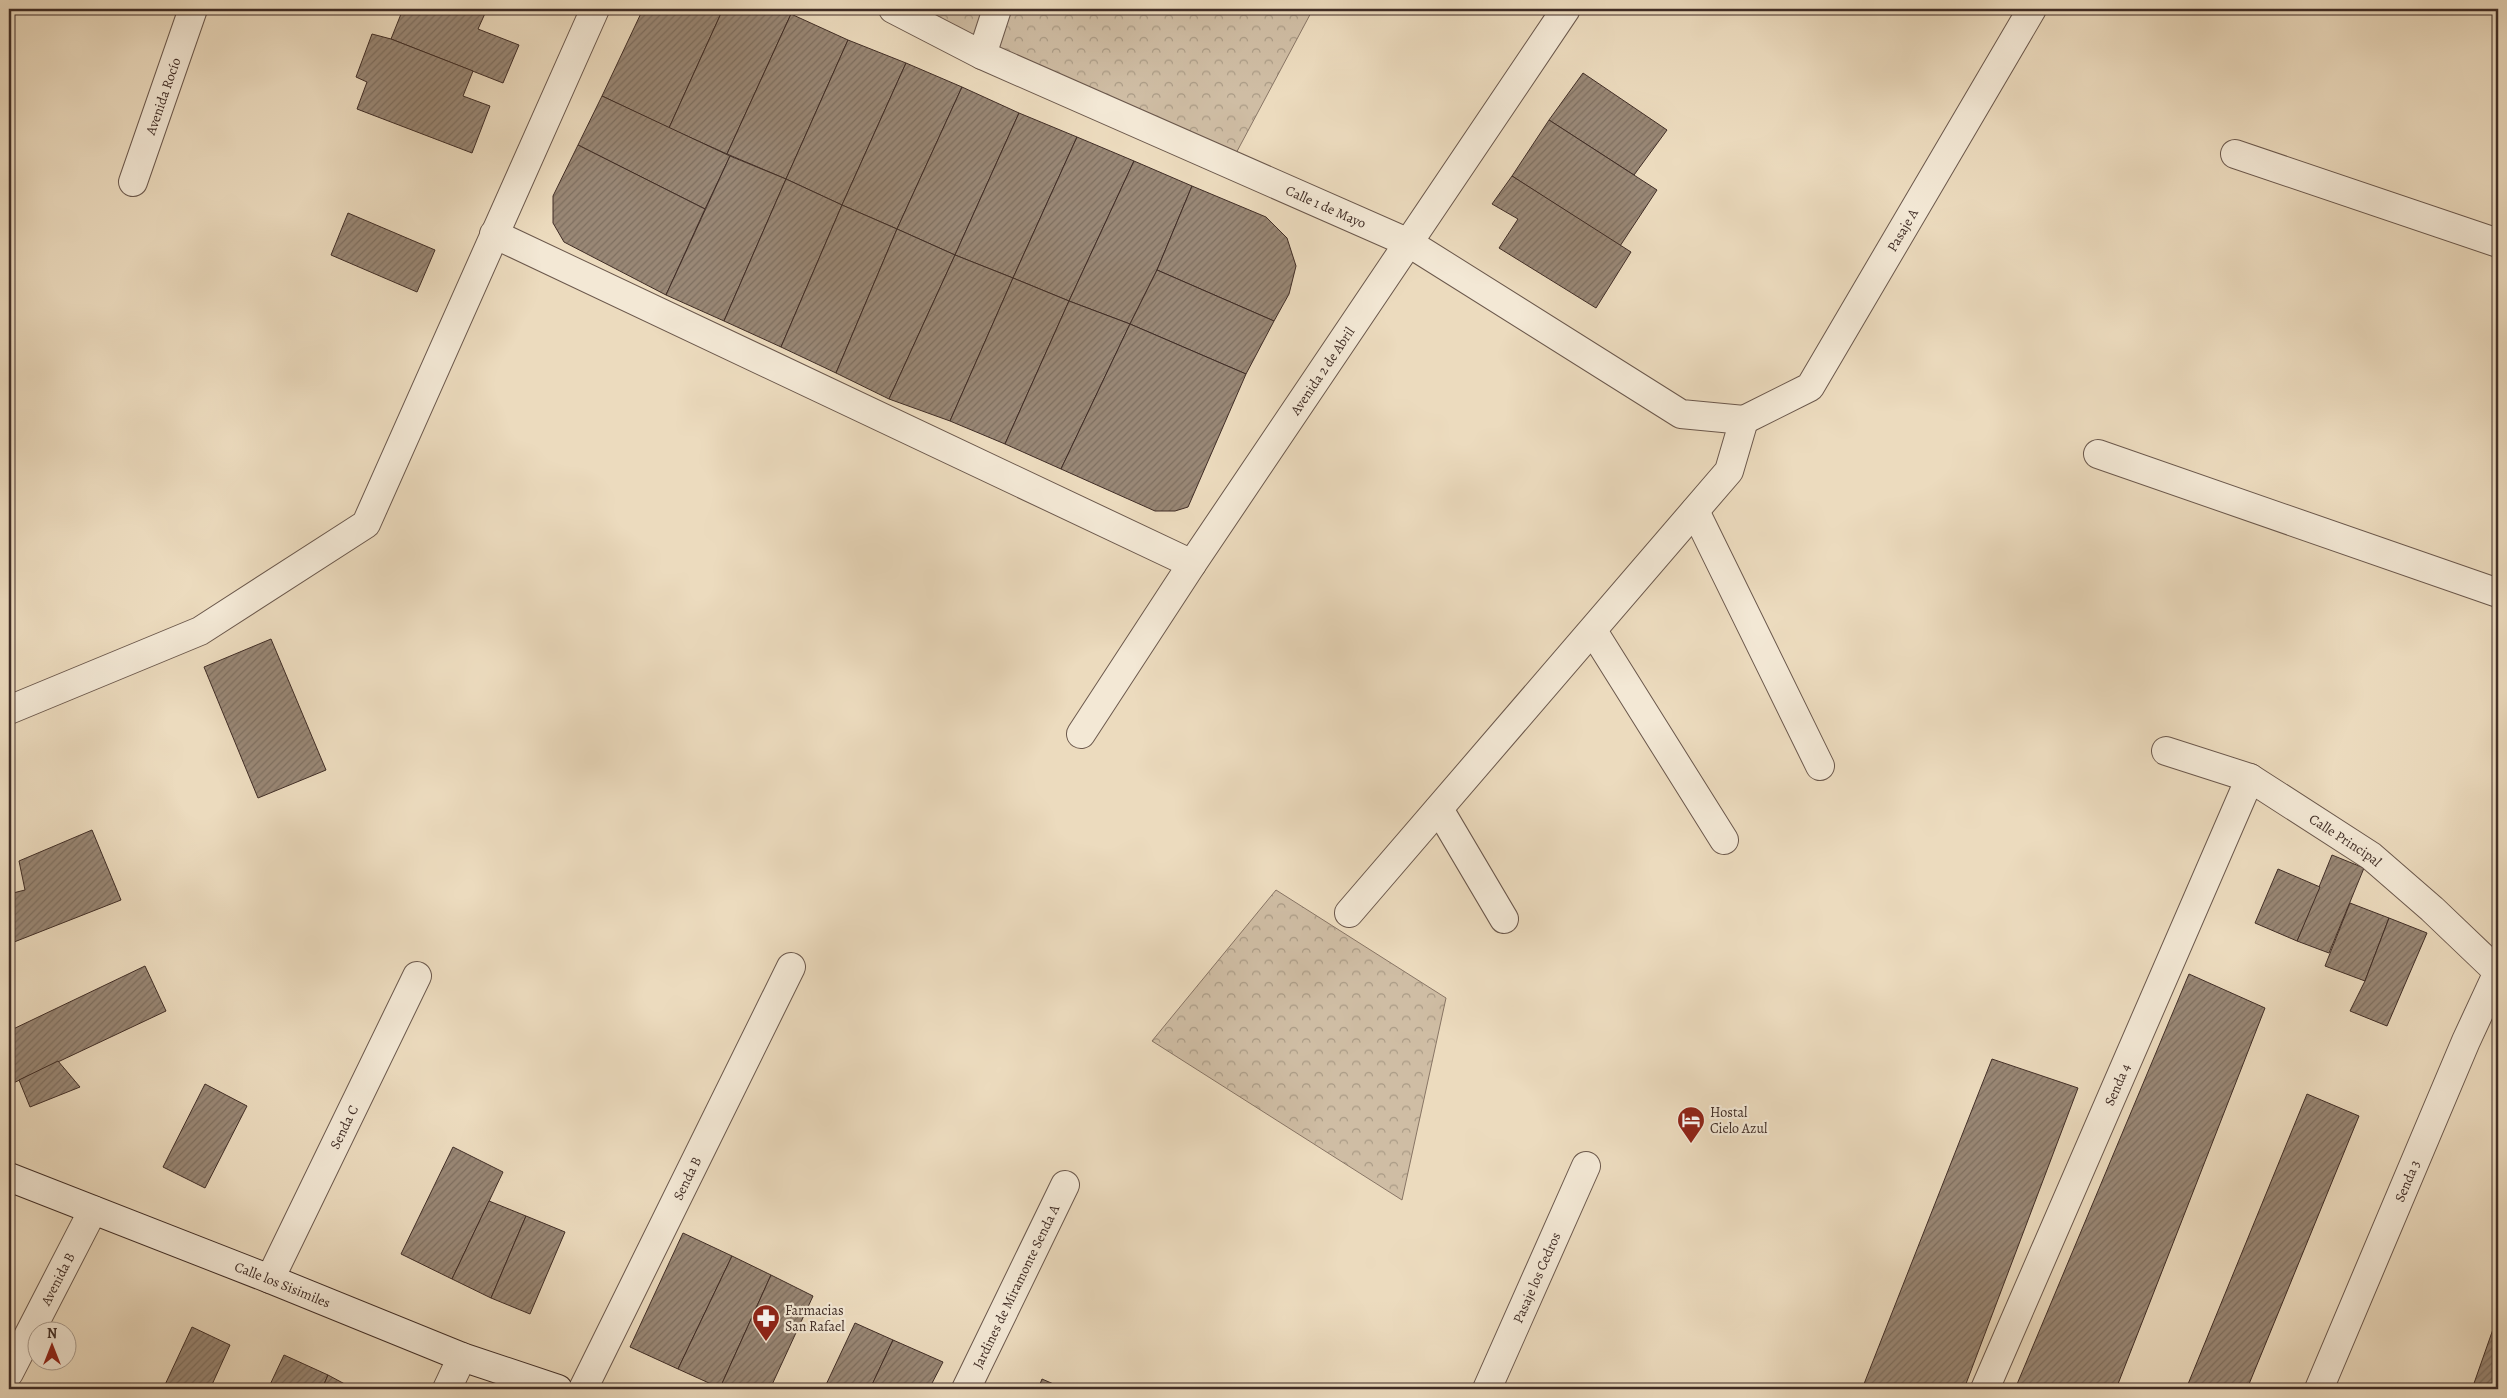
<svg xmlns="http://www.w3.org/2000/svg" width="2507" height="1398" font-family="Alegreya,serif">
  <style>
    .park { fill: url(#park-crowns); stroke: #887565 }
    .building { fill: url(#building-hatch); stroke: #402d26 }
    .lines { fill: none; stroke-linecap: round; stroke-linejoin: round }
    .street-casing { stroke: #6b584c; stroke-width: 30 }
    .secondary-casing { stroke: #402d26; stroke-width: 30 }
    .street { stroke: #f3e8d5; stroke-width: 28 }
    .secondary { stroke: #f3e8d5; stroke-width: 28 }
    .labels { text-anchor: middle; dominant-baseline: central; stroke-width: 4.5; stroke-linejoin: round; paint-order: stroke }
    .street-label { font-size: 14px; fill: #402d26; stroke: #f3e8d5 }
    .poi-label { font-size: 14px; fill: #402d26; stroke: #f3e8d5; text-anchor: start }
  </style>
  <defs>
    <pattern id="park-crowns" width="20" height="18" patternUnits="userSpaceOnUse" patternTransform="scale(1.25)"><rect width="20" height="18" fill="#cfbda4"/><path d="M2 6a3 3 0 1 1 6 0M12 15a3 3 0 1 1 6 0" fill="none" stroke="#a99a85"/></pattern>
    <pattern id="building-hatch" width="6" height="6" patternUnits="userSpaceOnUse" patternTransform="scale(1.25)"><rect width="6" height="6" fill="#998775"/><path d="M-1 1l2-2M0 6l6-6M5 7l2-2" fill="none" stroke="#7e6f60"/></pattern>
  </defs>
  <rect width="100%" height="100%" fill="#ecdbbe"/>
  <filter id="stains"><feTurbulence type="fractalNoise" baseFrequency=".004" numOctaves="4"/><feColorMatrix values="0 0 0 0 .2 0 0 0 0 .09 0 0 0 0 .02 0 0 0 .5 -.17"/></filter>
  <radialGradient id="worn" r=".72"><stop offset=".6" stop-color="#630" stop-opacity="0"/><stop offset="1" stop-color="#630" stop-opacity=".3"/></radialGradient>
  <!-- park -->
  <g class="park">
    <polygon points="905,9 1313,9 1234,157"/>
    <polygon points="1276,890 1446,998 1402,1200 1152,1041"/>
  </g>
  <!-- building -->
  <g class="building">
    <polygon points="403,9 487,9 478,29 519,45 503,83 391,39"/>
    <polygon points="643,9 723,9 669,128 602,96"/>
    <polygon points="723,9 781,9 791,14 727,154 669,128"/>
    <polygon points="791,14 848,40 786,179 727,154"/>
    <polygon points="372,34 391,39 473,71 463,96 490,106 472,153 357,109 367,82 356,77"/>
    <polygon points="848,40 906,63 842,205 786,179"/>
    <polygon points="906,63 962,87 897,229 842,205"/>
    <polygon points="1583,73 1667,130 1634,175 1549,120"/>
    <polygon points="962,87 1019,113 955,255 897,229"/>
    <polygon points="602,96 730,156 705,209 578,145"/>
    <polygon points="1019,113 1077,137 1013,278 955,255"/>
    <polygon points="1549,120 1657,190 1620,246 1512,176"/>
    <polygon points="1077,137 1134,161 1069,301 1013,278"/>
    <polygon points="578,145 705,209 666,295 564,242 553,223 553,196"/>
    <polygon points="730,156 786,179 724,321 666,295"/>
    <polygon points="1134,161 1192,186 1157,270 1130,324 1069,301"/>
    <polygon points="1512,176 1631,252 1596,308 1499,248 1518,219 1492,204"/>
    <polygon points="786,179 842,205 781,347 724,321"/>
    <polygon points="1192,186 1266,217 1287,238 1296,266 1289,294 1274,321 1157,270"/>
    <polygon points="842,205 897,229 836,373 781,347"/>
    <polygon points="348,213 435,250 417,292 331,255"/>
    <polygon points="897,229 955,255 889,399 836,373"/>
    <polygon points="955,255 1013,278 950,421 889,399"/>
    <polygon points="1157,270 1274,321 1246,374 1130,324"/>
    <polygon points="1013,278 1069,301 1005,444 950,421"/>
    <polygon points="1069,301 1130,324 1061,469 1005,444"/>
    <polygon points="1130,324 1246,374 1188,507 1175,511 1155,511 1061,469"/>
    <polygon points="271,639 326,770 258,798 204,667"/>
    <polygon points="92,830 121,900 9,944 9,894 25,890 19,861"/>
    <polygon points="2332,855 2364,868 2329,953 2297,941"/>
    <polygon points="2278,869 2320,887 2297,941 2255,923"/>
    <polygon points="2350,903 2389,918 2365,981 2325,966"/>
    <polygon points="2389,918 2427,933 2387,1026 2350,1011 2365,981"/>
    <polygon points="145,966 166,1011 9,1085 9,1031"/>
    <polygon points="2189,974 2265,1008 2116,1389 2015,1389"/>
    <polygon points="1992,1059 2078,1088 1964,1389 1862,1389"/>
    <polygon points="58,1061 80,1087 30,1107 19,1080"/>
    <polygon points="205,1084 247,1106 205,1188 163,1167"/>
    <polygon points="2307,1094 2359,1116 2247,1389 2186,1389"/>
    <polygon points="453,1147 503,1172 452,1279 401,1254"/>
    <polygon points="489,1201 526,1216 491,1298 452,1279"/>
    <polygon points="526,1216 565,1232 530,1314 491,1298"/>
    <polygon points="683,1233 732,1256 678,1369 630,1347"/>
    <polygon points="732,1256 771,1275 720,1388 678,1369"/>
    <polygon points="771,1275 813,1296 770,1389 720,1388"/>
    <polygon points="2498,1315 2498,1389 2472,1389"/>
    <polygon points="855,1323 893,1340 870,1389 824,1389"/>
    <polygon points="192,1327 230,1345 210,1389 163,1389"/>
    <polygon points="893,1340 943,1362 929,1389 870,1389"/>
    <polygon points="284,1355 328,1375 322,1389 268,1389"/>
    <polygon points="328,1375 354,1389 322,1389"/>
    <polygon points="1042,1379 1065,1389 1038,1389"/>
  </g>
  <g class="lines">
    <!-- street casing -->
    <g class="street-casing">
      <g id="street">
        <path id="s1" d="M893 9 982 55 1409 243 1681 414 1744 420"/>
        <polyline points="982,55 997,9"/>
        <polyline points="2235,154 2498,243"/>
        <path id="s2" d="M133 182 193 9"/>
        <polyline points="494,234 1192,564"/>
        <path id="s3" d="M1744 420 1810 387 2032 9"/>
        <polyline points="2098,454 2498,593"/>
        <polyline points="1695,511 1820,766"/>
        <polyline points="1593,631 1724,840"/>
        <polyline points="9,710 200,631 366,524 595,9"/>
        <path id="s4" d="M1081 734 1192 564 1566 9"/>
        <path id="s5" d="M2166 751 2250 778 2371 856 2432 909 2498 972"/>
        <polyline points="1439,809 1504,919"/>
        <polyline points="1349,913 1729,471 1744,420"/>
        <path id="s6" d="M270 1279 417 976"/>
        <path id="s7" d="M9 1373 93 1210"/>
        <polyline points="447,1389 462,1357"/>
        <path id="s8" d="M583 1389 791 967"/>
        <path id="s9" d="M966 1389 1065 1185"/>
        <path id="s10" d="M1487 1389 1586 1166"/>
        <path id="s11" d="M1985 1389 2250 778"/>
        <path id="s12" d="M2319 1389 2466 1041 2498 972"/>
      </g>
    </g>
    <!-- secondary casing -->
    <g class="secondary-casing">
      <g id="secondary">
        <path id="s13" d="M9 1177 270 1279 462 1357 558 1389"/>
      </g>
    </g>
    <!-- street -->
    <use href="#street" class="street"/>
    <!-- secondary -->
    <use href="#secondary" class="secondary"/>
  </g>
  <!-- icons -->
  <defs>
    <g id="hotel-pin" transform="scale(1.4375)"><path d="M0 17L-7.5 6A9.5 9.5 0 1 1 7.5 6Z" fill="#8f2418" stroke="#f3e8d5"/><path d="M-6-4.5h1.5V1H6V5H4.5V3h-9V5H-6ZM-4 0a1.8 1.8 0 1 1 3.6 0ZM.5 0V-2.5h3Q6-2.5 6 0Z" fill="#fff"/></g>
    <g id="pharmacy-pin" transform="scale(1.4375)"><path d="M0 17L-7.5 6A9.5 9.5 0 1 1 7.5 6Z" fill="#8f2418" stroke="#f3e8d5"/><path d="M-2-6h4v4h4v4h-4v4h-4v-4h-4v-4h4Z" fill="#fff"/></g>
  </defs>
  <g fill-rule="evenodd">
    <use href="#hotel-pin" x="1691" y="1120"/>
    <use href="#pharmacy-pin" x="766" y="1318"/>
  </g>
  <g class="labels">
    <!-- street labels -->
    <g class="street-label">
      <text stroke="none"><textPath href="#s2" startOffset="91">Avenida Rocío</textPath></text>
      <text stroke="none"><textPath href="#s1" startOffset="476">Calle 1 de Mayo</textPath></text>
      <text stroke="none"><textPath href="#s3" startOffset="256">Pasaje A</textPath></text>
      <text stroke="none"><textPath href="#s4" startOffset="436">Avenida 2 de Abril</textPath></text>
      <text stroke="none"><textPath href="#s5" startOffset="202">Calle Principal</textPath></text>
      <text stroke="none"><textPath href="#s11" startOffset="332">Senda 4</textPath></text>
      <text stroke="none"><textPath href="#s6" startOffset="169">Senda C</textPath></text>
      <text stroke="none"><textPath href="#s8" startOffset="235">Senda B</textPath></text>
      <text stroke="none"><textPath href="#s12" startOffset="226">Senda 3</textPath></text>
      <text stroke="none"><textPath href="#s10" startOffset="122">Pasaje los Cedros</textPath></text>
      <text stroke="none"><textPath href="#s7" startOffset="106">Avenida B</textPath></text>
      <text stroke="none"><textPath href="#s13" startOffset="294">Calle los Sisimiles</textPath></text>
      <text stroke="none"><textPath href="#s9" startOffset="114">Jardines de Miramonte Senda A</textPath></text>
    </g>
    <!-- poi labels -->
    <g class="poi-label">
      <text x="1710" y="1112">Hostal<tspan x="1710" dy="16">Cielo Azul</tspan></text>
      <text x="785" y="1310">Farmacias<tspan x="785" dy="16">San Rafael</tspan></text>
    </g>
  </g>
  <!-- margin -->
  <rect width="2507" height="1398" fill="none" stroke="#ecdbbe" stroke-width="30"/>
  <rect x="10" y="10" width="2487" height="1378" fill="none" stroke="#402d26" stroke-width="2.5"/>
  <rect x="15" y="15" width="2477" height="1368" fill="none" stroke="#402d26"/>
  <!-- north arrow -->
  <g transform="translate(52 1346)"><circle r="24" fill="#f3e8d5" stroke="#ab9d8f"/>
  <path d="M0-4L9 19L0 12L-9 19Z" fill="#8f2418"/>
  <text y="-8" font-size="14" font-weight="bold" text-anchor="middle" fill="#402d26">N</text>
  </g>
  <rect width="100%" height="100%" filter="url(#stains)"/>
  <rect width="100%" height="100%" fill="url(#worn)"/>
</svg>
